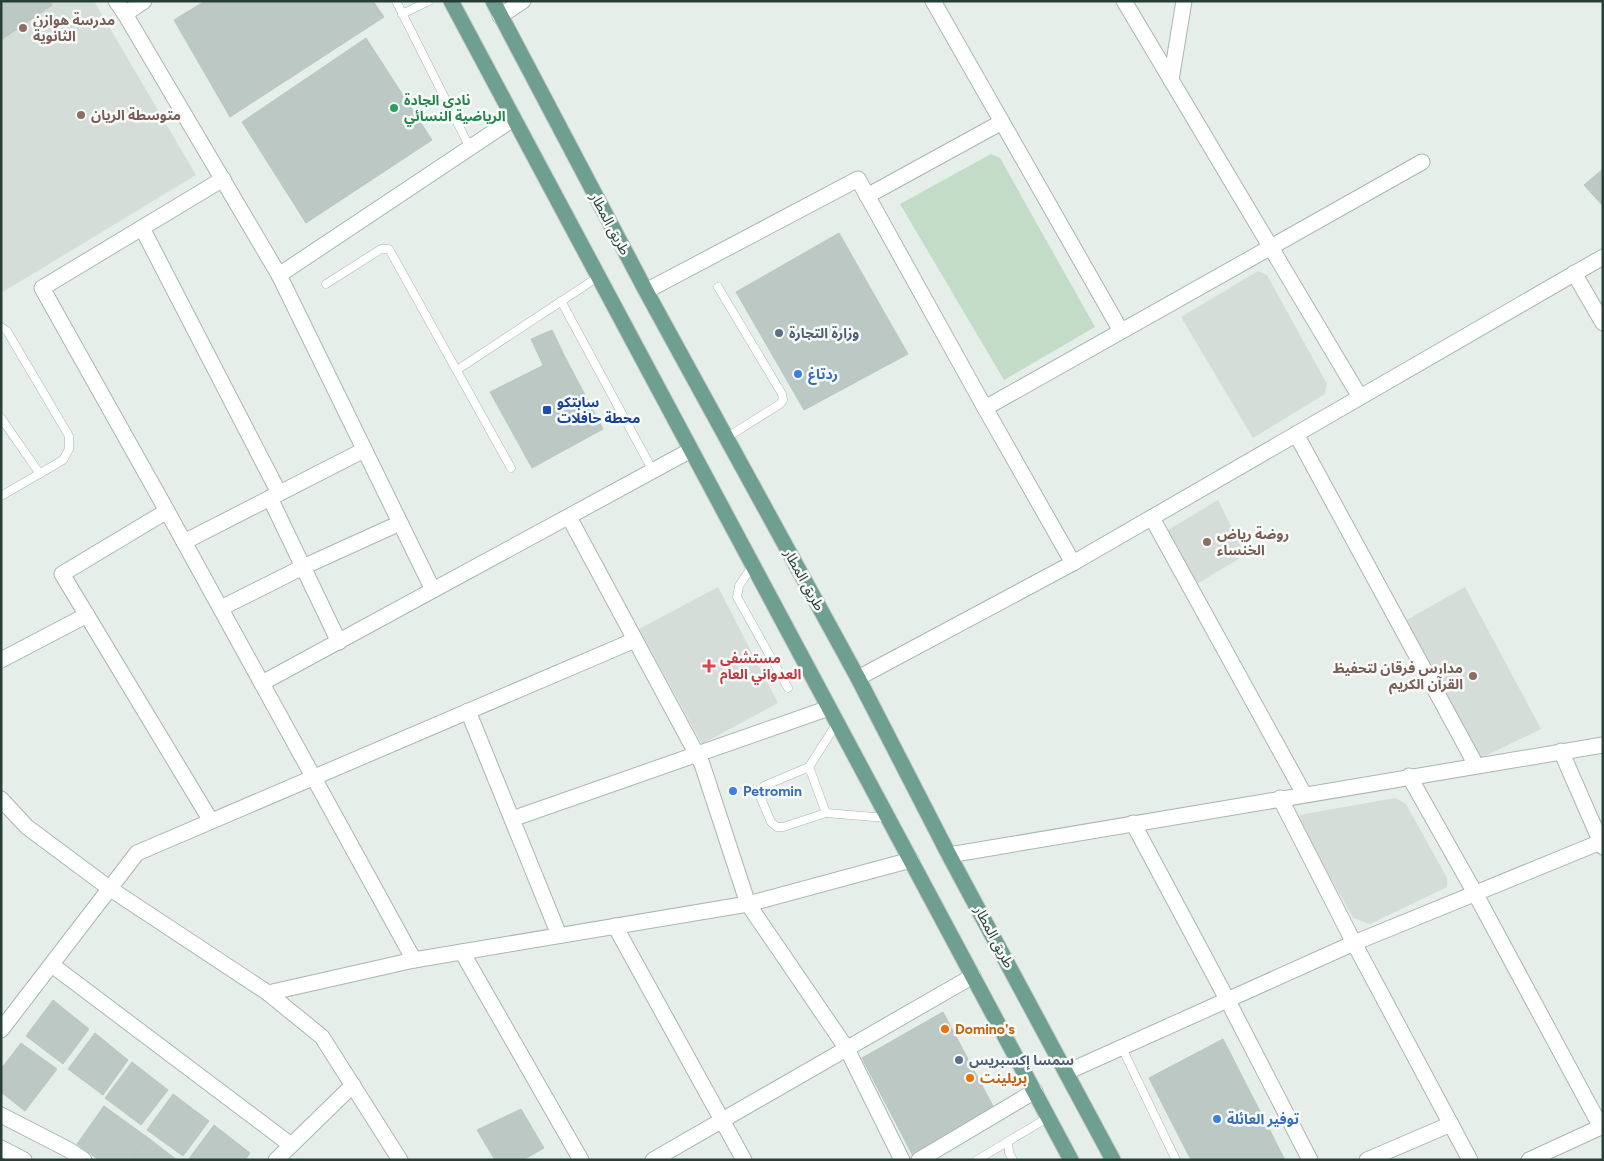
<svg xmlns="http://www.w3.org/2000/svg" width="1604" height="1161" font-family="Figtree,'Noto Sans Arabic',sans-serif">
  <style>
    .built { fill: #d5ddd9 }
    .green { fill: #c2dcc7 }
    .building { fill: #bcc8c3; stroke: #b9c7c0 }
    .lines { fill: none; stroke-linecap: round; stroke-linejoin: round }
    .lane-casing { stroke: #a9b6b1; stroke-width: 9 }
    .street-casing { stroke: #a9b6b1; stroke-width: 17 }
    .secondary-casing { stroke: #a6b8b1; stroke-width: 17 }
    .primary-casing { stroke: #c3c9c7; stroke-width: 17 }
    .lane { stroke: #fff; stroke-width: 8 }
    .street { stroke: #fff; stroke-width: 15 }
    .secondary { stroke: #fff; stroke-width: 15 }
    .primary { stroke: #6f9f90; stroke-width: 15 }
    .education-dot { fill: #8d6e63; stroke: #f7faf8; stroke-width: 2 }
    .leisure-dot { fill: #2e9e5b; stroke: #f7faf8; stroke-width: 2 }
    .service-dot { fill: #5c6f8a; stroke: #f7faf8; stroke-width: 2 }
    .shop-dot { fill: #3f7fe0; stroke: #f7faf8; stroke-width: 2 }
    .transit-dot { fill: #1a4fb4; stroke: #f7faf8; stroke-width: 2 }
    .health-dot { fill: #e0444e; stroke: #f7faf8; stroke-width: 2 }
    .food-dot { fill: #e8710a; stroke: #f7faf8; stroke-width: 2 }
    .labels { text-anchor: middle; dominant-baseline: central; stroke-width: 5; stroke-linejoin: round; paint-order: stroke }
    .education-label { font-size: 14px; font-weight: bold; fill: #785e54; stroke: #f7faf8; text-anchor: start }
    .leisure-label { font-size: 14px; font-weight: bold; fill: #27864d; stroke: #f7faf8; text-anchor: start }
    .street-label { font-size: 14px; fill: #273e37; stroke: #f7faf8 }
    .service-label { font-size: 14px; font-weight: bold; fill: #4e5e75; stroke: #f7faf8; text-anchor: start }
    .shop-label { font-size: 14px; font-weight: bold; fill: #366cbe; stroke: #f7faf8; text-anchor: start }
    .transit-label { font-size: 14px; font-weight: bold; fill: #164399; stroke: #f7faf8; text-anchor: start }
    .health-label { font-size: 14px; font-weight: bold; fill: #be3a42; stroke: #f7faf8; text-anchor: start }
    .food-label { font-size: 14px; font-weight: bold; fill: #c56008; stroke: #f7faf8; text-anchor: start }
  </style>
  <rect width="100%" height="100%" fill="#e6eeea"/>
  <!-- built -->
  <g class="built">
    <polygon points="1,1 94,1 196,175 1,293"/>
    <polygon points="1258,271 1267,275 1327,384 1325,394 1253,438 1181,317"/>
    <polygon points="1218,500 1245,555 1197,584 1168,530"/>
    <polygon points="718,587 778,703 702,744 639,629"/>
    <polygon points="1465,587 1541,729 1481,758 1403,622"/>
    <polygon points="1395,798 1406,804 1447,878 1447,887 1370,924 1353,918 1304,830 1299,815"/>
  </g>
  <!-- green -->
  <polygon class="green" points="991,154 1000,158 1095,327 1004,380 900,204"/>
  <!-- building -->
  <g class="building">
    <polygon points="1,1 50,1 52,5 1,40"/>
    <polygon points="205,1 373,1 384,17 230,117 174,20"/>
    <polygon points="366,38 432,140 306,223 242,122"/>
    <polygon points="1603,169 1603,206 1584,185"/>
    <polygon points="839,233 908,354 804,410 736,292"/>
    <polygon points="552,330 564,355 543,365 531,339"/>
    <polygon points="564,355 603,429 532,468 490,392"/>
    <polygon points="53,1000 89,1029 63,1064 26,1036"/>
    <polygon points="943,1012 994,1108 913,1156 862,1058"/>
    <polygon points="95,1033 128,1060 103,1095 68,1069"/>
    <polygon points="1223,1039 1285,1160 1191,1160 1149,1078"/>
    <polygon points="21,1043 57,1069 25,1111 1,1092 1,1069"/>
    <polygon points="132,1062 168,1090 141,1125 105,1098"/>
    <polygon points="173,1094 209,1121 183,1156 147,1130"/>
    <polygon points="104,1106 147,1137 131,1160 99,1160 77,1144"/>
    <polygon points="521,1109 544,1148 523,1160 495,1160 477,1130"/>
    <polygon points="214,1125 250,1153 245,1160 188,1160"/>
    <polygon points="147,1137 177,1160 131,1160"/>
  </g>
  <g class="lines">
    <!-- lane casing -->
    <g class="lane-casing">
      <g id="lane">
        <polyline points="396,1 470,148"/>
        <polyline points="402,14 429,1"/>
        <polyline points="326,284 381,249 389,249 511,468"/>
        <polyline points="718,287 782,394 783,400 780,404 726,438"/>
        <polyline points="561,301 653,471"/>
        <polyline points="1,327 7,331 69,436 69,449 63,460 1,496"/>
        <polyline points="457,370 598,277"/>
        <polyline points="1,418 40,474"/>
        <polyline points="753,565 739,586 737,597 788,688"/>
        <polyline points="837,723 809,767 826,813 887,818"/>
        <polyline points="809,767 764,786 760,791 760,796 771,822 777,827 783,827 826,813"/>
        <polyline points="1122,1048 1176,1160"/>
        <polyline points="1008,1142 1009,1153 1013,1160"/>
        <polyline points="977,1160 1049,1117"/>
      </g>
    </g>
    <!-- street casing -->
    <g class="street-casing">
      <g id="street">
        <polyline points="116,1 125,14 279,275 433,590"/>
        <polyline points="933,1 1121,331"/>
        <polyline points="1124,1 1360,397"/>
        <polyline points="125,14 144,1"/>
        <polyline points="500,16 523,1"/>
        <polyline points="1171,80 1184,1"/>
        <polyline points="223,179 42,288 167,511 414,960"/>
        <polyline points="867,196 1002,122"/>
        <polyline points="142,228 279,493"/>
        <polyline points="1574,273 1603,323"/>
        <polyline points="279,275 513,119"/>
        <polyline points="646,291 858,179 985,408 1073,563"/>
        <polyline points="985,408 1422,162"/>
        <polyline points="1296,434 1476,765"/>
        <polyline points="270,498 339,642"/>
        <polyline points="167,511 62,574 211,821"/>
        <polyline points="569,517 702,764 748,904 847,1049 902,1160"/>
        <polyline points="1152,518 1304,794"/>
        <polyline points="184,542 364,450"/>
        <polyline points="221,608 303,567 400,523"/>
        <polyline points="1,660 87,615"/>
        <polyline points="858,678 1073,563 1603,257"/>
        <polyline points="262,683 691,450"/>
        <polyline points="468,711 559,935"/>
        <polyline points="1561,751 1603,847"/>
        <polyline points="1409,776 1475,893 1601,1127"/>
        <polyline points="1280,798 1354,943 1470,1160"/>
        <polyline points="1,799 27,827 109,888 268,993 322,1037 400,1160"/>
        <polyline points="512,819 829,708"/>
        <polyline points="1133,823 1228,1001 1310,1160"/>
        <polyline points="949,855 1603,745"/>
        <polyline points="615,926 744,1160"/>
        <polyline points="462,952 581,1160"/>
        <polyline points="52,965 291,1145"/>
        <polyline points="268,993 414,960 748,904 911,860"/>
        <polyline points="1,1030 137,853 635,640"/>
        <polyline points="1067,1072 1354,943 1603,841"/>
        <polyline points="1,1115 69,1150 84,1160"/>
        <polyline points="276,1160 353,1085"/>
        <polyline points="653,1160 973,976"/>
        <polyline points="919,1160 1035,1091"/>
        <polyline points="1367,1160 1451,1124"/>
        <polyline points="1529,1160 1603,1126"/>
      </g>
    </g>
    <!-- secondary casing -->
    <g class="secondary-casing">
      <polyline id="secondary" points="1,1148 24,1160"/>
    </g>
    <!-- primary casing -->
    <g class="primary-casing">
      <g id="primary">
        <polyline points="451,1 1071,1160"/>
        <polyline points="493,1 646,291 858,678 949,855 1113,1160"/>
      </g>
    </g>
    <!-- lane -->
    <use href="#lane" class="lane"/>
    <!-- street -->
    <use href="#street" class="street"/>
    <!-- secondary -->
    <use href="#secondary" class="secondary"/>
    <!-- primary -->
    <use href="#primary" class="primary"/>
  </g>
  <!-- markers -->
  <g class="education-dot">
    <circle cx="23" cy="28" r="5"/>
    <circle cx="81" cy="115" r="5"/>
    <circle cx="1207" cy="542" r="5"/>
    <circle cx="1473" cy="676" r="5"/>
  </g>
  <circle class="leisure-dot" cx="394" cy="108" r="5"/>
  <g class="service-dot">
    <circle cx="779" cy="333" r="5"/>
    <circle cx="959" cy="1060" r="5"/>
  </g>
  <g class="shop-dot">
    <circle cx="798" cy="374" r="5"/>
    <circle cx="733" cy="791" r="5"/>
    <circle cx="1217" cy="1119" r="5"/>
  </g>
  <rect class="transit-dot" x="542" y="405" width="10" height="10" rx="2.5"/>
  <path class="health-dot" d="M706.5 658.5h5v5h5v5h-5v5h-5v-5h-5v-5h5z"/>
  <g class="food-dot">
    <circle cx="945" cy="1029" r="5"/>
    <circle cx="970" cy="1078" r="5"/>
  </g>
  <g class="labels">
    <!-- education labels -->
    <g class="education-label">
      <text x="33" y="20">مدرسة هوازن<tspan x="33" dy="16">الثانوية</tspan></text>
      <text x="91" y="115">متوسطة الريان</text>
      <text x="1217" y="534">روضة رياض<tspan x="1217" dy="16">الخنساء</tspan></text>
      <text x="1463" y="668" text-anchor="end">مدارس فرقان لتحفيظ<tspan x="1463" dy="16">القرآن الكريم</tspan></text>
    </g>
    <!-- leisure labels -->
    <g class="leisure-label">
      <text x="404" y="100">نادي الجادة<tspan x="404" dy="16">الرياضية النسائي</tspan></text>
    </g>
    <!-- street labels -->
    <g class="street-label">
      <text transform="translate(610 224) rotate(62)">طريق المطار</text>
      <text transform="translate(804 580) rotate(61)">طريق المطار</text>
      <text transform="translate(994 937) rotate(62)">طريق المطار</text>
    </g>
    <!-- service labels -->
    <g class="service-label">
      <text x="789" y="333">وزارة التجارة</text>
      <text x="969" y="1060">سمسا إكسبريس</text>
    </g>
    <!-- shop labels -->
    <g class="shop-label">
      <text x="808" y="374">ردتاغ</text>
      <text x="743" y="791">Petromin</text>
      <text x="1227" y="1119">توفير العائلة</text>
    </g>
    <!-- transit labels -->
    <g class="transit-label">
      <text x="557" y="402">سابتكو<tspan x="557" dy="16">محطة حافلات</tspan></text>
    </g>
    <!-- health labels -->
    <g class="health-label">
      <text x="720" y="658">مستشفى<tspan x="720" dy="16">العدواني العام</tspan></text>
    </g>
    <!-- food labels -->
    <g class="food-label">
      <text x="955" y="1029">Domino's</text>
      <text x="980" y="1078">بريلينت</text>
    </g>
  </g>
  <!-- border -->
  <rect width="1604" height="1161" fill="none" stroke="#273e37" stroke-width="5"/>
</svg>
